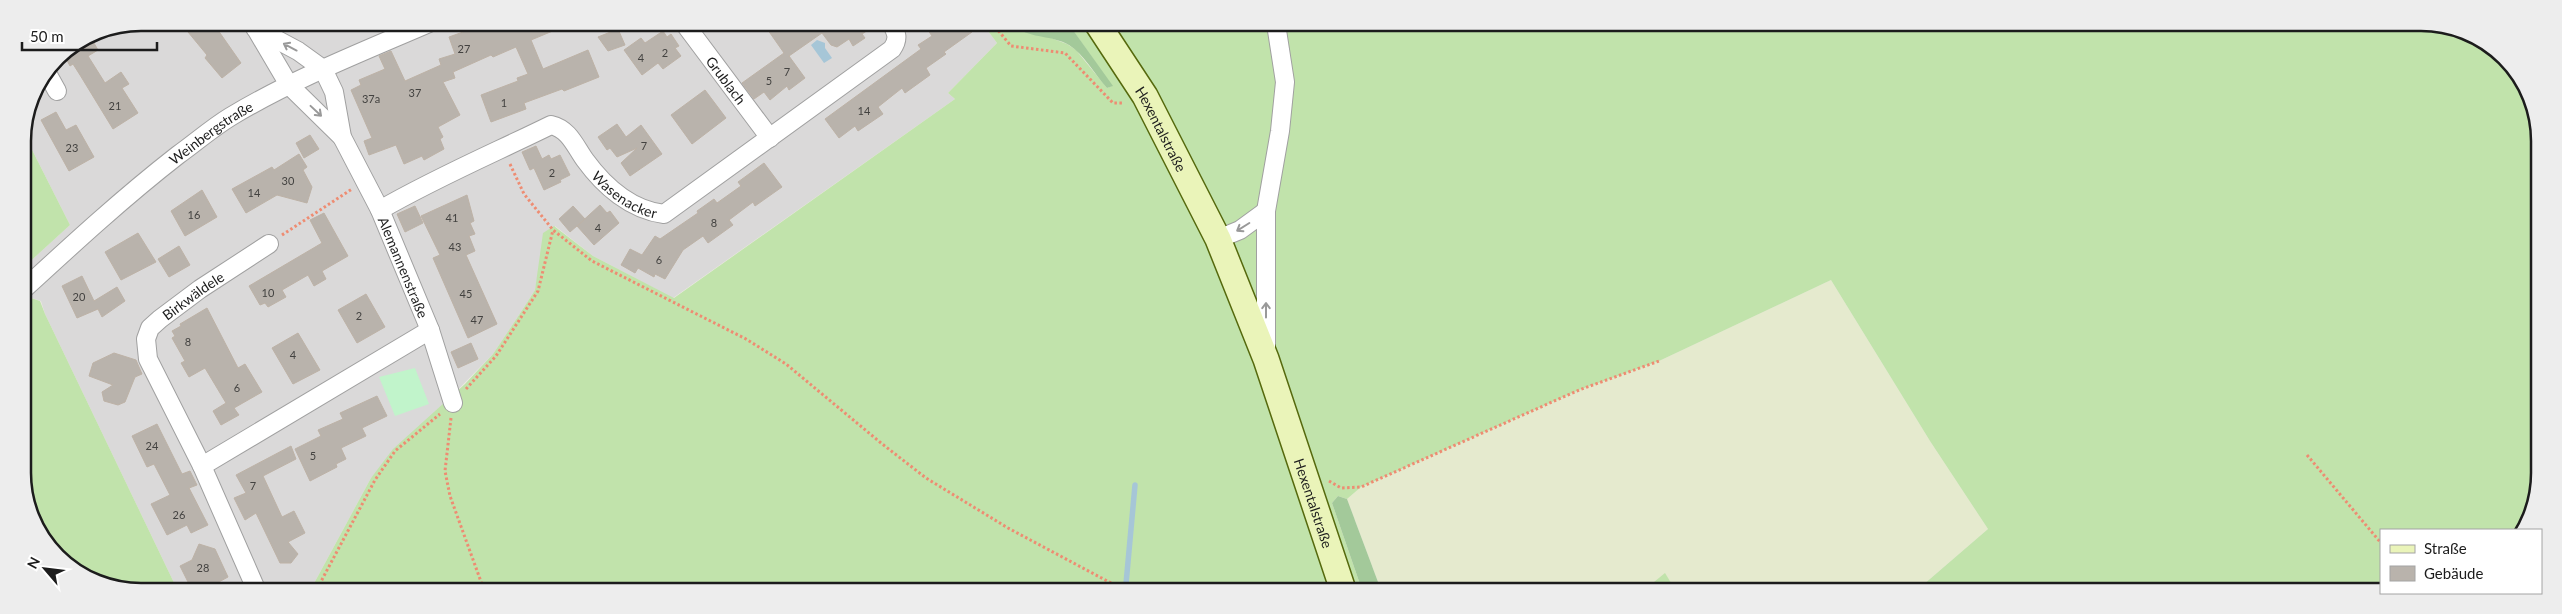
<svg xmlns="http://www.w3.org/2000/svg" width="2562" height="614" font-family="Lato,sans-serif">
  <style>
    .residential { fill: #dad9d9 }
    .farmland { fill: #e5eace }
    .grass { fill: #c1e3ab }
    .forest { fill: #a3c99a }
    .park { fill: #c1f4cb }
    .water { fill: #a6c6d7 }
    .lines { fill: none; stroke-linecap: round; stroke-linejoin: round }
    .stream { stroke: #a6c6d7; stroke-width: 5.5 }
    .building { fill: #b9b3ac; stroke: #bdb2a6 }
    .lane-casing { stroke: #a0a0a0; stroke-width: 11 }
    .street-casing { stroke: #a0a0a0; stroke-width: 20 }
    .secondary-casing { stroke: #55690d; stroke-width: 28 }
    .path { stroke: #ee8c72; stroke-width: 3; stroke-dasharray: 2.5 2.5; stroke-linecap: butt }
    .lane { stroke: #fff; stroke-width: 9 }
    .street { stroke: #fff; stroke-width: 18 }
    .secondary { stroke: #eaf4b9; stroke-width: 25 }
    .oneway { stroke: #999 }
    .labels { text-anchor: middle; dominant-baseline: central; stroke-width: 4; stroke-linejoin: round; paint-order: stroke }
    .number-label { font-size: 11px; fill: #434240 }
    .street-label { font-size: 14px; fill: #1c1c1c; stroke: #fff }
    .rim { fill: none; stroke: #1c1c1c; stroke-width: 2.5 }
  </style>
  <rect width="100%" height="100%" fill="#eceae2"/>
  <!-- residential -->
  <polygon class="residential" points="142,23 982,23 997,43 948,93 955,99 673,298 593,256 555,226 540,264 535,290 519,315 493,354 371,478 311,589 177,589 45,314 41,301 28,297 24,301 24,267 70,225 23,132 32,96 58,57 96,31"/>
  <!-- farmland -->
  <polygon class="farmland" points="1831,280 1930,441 1988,529 1916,591 1676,591 1665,574 1643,591 1381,590 1347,499 1361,487 1579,390 1659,361"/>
  <!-- grass -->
  <g class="grass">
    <polygon points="982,23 1011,23 1067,44 1076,50 1107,88 1112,86 1068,23 1111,23 1118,34 1133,23 2443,25 2504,57 2537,118 2537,495 2524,530 2381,530 2381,591 1916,591 1988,529 1930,441 1831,280 1659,361 1579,390 1361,487 1347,499 1338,496 1332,503 1362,590 311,589 371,478 393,449 465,384 493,354 519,315 535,290 543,233 554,226 593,256 674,298 955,99 948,93 997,43"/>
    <polygon points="23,132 70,225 24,267 23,134"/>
    <polygon points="28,297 40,301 45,314 177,589 119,589 58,557 25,496 24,301"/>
    <polygon points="1665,573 1676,591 1643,591"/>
  </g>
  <!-- forest -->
  <g class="forest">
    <path d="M1011 23H1068L1113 86 1107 88C1095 75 1084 54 1069 45 1050 34 1028 40 1011 23Z"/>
    <polygon points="1338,496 1347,499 1381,590 1362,590 1332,503"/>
  </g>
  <!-- park -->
  <polygon class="park" points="415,368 429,404 395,416 379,377"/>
  <!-- water -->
  <polygon class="water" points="817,40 825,43 825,48 832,58 824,63 811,45"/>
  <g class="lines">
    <!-- stream -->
    <polyline class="stream" points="1126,584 1135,485"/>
  </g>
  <!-- building -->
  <g class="building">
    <polygon points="200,23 213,23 241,63 222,78 205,58 207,55 188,32"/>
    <polygon points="488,23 572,23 531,40 543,69 588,50 599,77 564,91 562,89 524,103 526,109 491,122 481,95 518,81 517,78 528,74 516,47 493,57 491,55 453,72 455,78 443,82 460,115 438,127 443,137 440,139 444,149 424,160 422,156 404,164 396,145 369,155 364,141 372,138 351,90 361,85 359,80 385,69 379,56 391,51 405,81 441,65 439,59 455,54 449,37"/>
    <polygon points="763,23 879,23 862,34 865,38 853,46 849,39 837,47 831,45 822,33 789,56 805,78 789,90 787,86 770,100 764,92 754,99 742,83 784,53"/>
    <polygon points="923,23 966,23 972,32 944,52 946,54 926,68 930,75 905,93 902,88 878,107 883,114 858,131 855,126 839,138 825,119 921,49 918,45 932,36"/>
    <polygon points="618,29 625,45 608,51 598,37"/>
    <polygon points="663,31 667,37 671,34 679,46 675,48 681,56 663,69 658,63 642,75 624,50 641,38 645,43"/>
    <polygon points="90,36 98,50 88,56 105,83 121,72 129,84 122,88 138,113 113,129 80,75 73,64 70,66 63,53"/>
    <polygon points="705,90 726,118 692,144 671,115"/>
    <polygon points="56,112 66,130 76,125 94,157 69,171 41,120"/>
    <polygon points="617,124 626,137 641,125 662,154 630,176 621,163 637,148 617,157 610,148 607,150 598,137"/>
    <polygon points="310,135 319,149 304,158 296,143"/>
    <polygon points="536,146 542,159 549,155 551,159 560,155 570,175 560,180 561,182 544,190 534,168 530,170 522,152"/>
    <polygon points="299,154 307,167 303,170 312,187 307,203 277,195 246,213 232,189 272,167 274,170"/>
    <polygon points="764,163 782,187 755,206 753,202 729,220 733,225 708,243 703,236 683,250 665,279 655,274 654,277 638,268 635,273 621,265 630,249 642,255 655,236 660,239 698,213 697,211 714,199 717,203 741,186 738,182"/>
    <polygon points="202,190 217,217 185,236 171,211"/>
    <polygon points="467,195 474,221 470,223 475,234 469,236 475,251 466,255 497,324 468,338 433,258 440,255 421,216"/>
    <polygon points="600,205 607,213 610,211 619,223 594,245 577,226"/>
    <polygon points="415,206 423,223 405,232 397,214"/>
    <polygon points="573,206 585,219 570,232 559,219"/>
    <polygon points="324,213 348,256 322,271 326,279 314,286 308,275 282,290 286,297 268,307 265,303 260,305 249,286 322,243 310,220"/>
    <polygon points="138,233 156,262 121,280 105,252"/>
    <polygon points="179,246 190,265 169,277 158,259"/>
    <polygon points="82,276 94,301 117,287 125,301 102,317 98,309 77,318 62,286"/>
    <polygon points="366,294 385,327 357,343 338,310"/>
    <polygon points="207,308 238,368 245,364 262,392 234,408 239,415 221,425 213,411 226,403 205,368 189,377 181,363 185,361 172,338 175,336 172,331 181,326 180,324"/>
    <polygon points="298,333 320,370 293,384 272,348"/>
    <polygon points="471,343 478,359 458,368 451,352"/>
    <polygon points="114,353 136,360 142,374 135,377 125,402 118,405 104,401 102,392 113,385 89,376 93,363"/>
    <polygon points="377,396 387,416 362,428 366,436 341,448 346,459 336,464 337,467 310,481 295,449 321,436 318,430 343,419 340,413"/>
    <polygon points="157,424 182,474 190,471 197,485 189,488 208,525 191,533 187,525 167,535 151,504 170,495 154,464 147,467 132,436"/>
    <polygon points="291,446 296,459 263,476 282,517 294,511 305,533 288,542 298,554 291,563 280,563 256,513 245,520 234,498 246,493 236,475"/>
    <polygon points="199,544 215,549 228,577 206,589 197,589 188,582 180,566 192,560"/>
  </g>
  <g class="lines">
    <!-- lane casing -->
    <g class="lane-casing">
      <polyline id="lane" points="896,31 908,23"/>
    </g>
    <!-- street casing -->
    <g class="street-casing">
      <g id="street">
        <path id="s1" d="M684 23 770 138"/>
        <path id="s2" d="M255 28 298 51 323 69 334 92 342 137 380 210 430 330 453 403"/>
        <polyline points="256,29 289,85 342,137"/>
        <polyline points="47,73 57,91"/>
        <path id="s3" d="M380 210C435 178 494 153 551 125 569 129 575 146 585 160 604 186 631 210 664 214L892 49C899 39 897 33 891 23"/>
        <polyline points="1218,239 1240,230 1266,211"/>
        <path id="s4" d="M24 289C74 243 124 197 178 155 195 143 212 128 230 117 293 79 362 52 429 23"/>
        <polyline points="1266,348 1266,211 1280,131 1285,82 1276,24"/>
        <polyline points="202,466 430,330"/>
        <path id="s5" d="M256 589 202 466 148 359 146 339 150 328 160 319 200 289 269 244"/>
      </g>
    </g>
    <!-- secondary casing -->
    <g class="secondary-casing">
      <g id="secondary">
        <path id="s6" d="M1097 23 1145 96 1218 239 1266 359 1343 590"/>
      </g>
    </g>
    <!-- path -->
    <g class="path">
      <polyline points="992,23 1011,46 1065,53 1113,103 1124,103"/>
      <polyline points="510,164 524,194 553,230 592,261 746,339 786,364 881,443 926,478 1008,528 1124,590"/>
      <polyline points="282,235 352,189"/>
      <polyline points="466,389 496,356 538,291 553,230"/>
      <polyline points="451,418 445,471 450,496 484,590"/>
      <polyline points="2307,455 2381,543"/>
      <polyline points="1329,481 1341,488 1361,487 1579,390 1659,361"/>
      <polyline points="317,589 375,480 395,451 440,414"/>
    </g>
    <!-- lane -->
    <use href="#lane" class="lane"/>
    <!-- street -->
    <use href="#street" class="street"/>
    <!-- secondary -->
    <use href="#secondary" class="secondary"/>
  </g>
  <!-- one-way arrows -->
  <defs><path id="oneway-shaft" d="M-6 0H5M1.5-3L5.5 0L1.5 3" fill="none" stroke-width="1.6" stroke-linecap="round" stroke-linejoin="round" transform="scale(1.25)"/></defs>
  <g class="oneway">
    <use href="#oneway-shaft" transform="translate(290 47) rotate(-152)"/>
    <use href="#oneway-shaft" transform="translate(316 111) rotate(43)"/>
    <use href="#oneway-shaft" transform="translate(1243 227) rotate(148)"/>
    <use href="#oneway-shaft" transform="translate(1266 310) rotate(-90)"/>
  </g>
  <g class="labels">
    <!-- number labels -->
    <g class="number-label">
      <text x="464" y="48">27</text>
      <text x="665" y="52">2</text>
      <text x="641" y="57">4</text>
      <text x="787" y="71">7</text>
      <text x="769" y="80">5</text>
      <text x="415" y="92">37</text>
      <text x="371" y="98">37a</text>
      <text x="504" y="102">1</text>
      <text x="115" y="105">21</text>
      <text x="864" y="110">14</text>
      <text x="644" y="145">7</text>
      <text x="72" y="147">23</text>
      <text x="552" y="172">2</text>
      <text x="288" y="180">30</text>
      <text x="254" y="192">14</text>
      <text x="194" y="214">16</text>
      <text x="452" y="217">41</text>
      <text x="714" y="222">8</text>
      <text x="598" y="227">4</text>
      <text x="455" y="246">43</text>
      <text x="659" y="259">6</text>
      <text x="268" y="292">10</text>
      <text x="466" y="293">45</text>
      <text x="79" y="296">20</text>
      <text x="359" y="315">2</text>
      <text x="477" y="319">47</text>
      <text x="188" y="341">8</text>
      <text x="293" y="354">4</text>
      <text x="237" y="387">6</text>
      <text x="152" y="445">24</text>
      <text x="313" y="455">5</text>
      <text x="253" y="485">7</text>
      <text x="179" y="514">26</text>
      <text x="203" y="567">28</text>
    </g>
    <!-- street labels -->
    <g class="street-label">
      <text stroke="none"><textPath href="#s1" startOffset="71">Grublach</textPath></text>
      <text stroke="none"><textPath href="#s6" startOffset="124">Hexentalstraße</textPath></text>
      <text stroke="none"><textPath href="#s4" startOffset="244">Weinbergstraße</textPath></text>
      <text stroke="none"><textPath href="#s3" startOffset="295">Wasenacker</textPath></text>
      <text stroke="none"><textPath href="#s2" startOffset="295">Alemannenstraße</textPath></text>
      <text stroke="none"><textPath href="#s5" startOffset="340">Birkwäldele</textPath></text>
      <text stroke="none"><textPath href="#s6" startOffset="529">Hexentalstraße</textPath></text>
    </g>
  </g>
  <!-- crop -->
  <path d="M0 0H2562V614H0ZM141 31H2421A110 110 0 0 1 2531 141V473A110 110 0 0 1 2421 583H141A110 110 0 0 1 31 473V141A110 110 0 0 1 141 31Z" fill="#ededed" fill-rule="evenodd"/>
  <path class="rim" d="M141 31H2421A110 110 0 0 1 2531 141V473A110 110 0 0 1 2421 583H141A110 110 0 0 1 31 473V141A110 110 0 0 1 141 31Z"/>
  <!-- legend -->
  <rect x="2380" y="529" width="162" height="65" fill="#ffffff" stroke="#a4a4a4"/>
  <rect x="2390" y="545" width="25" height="8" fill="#eaf4b9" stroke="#a4a4a4"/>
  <text x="2424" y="554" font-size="15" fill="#1c1c1c">Straße</text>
  <rect x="2390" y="566" width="25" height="15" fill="#b9b3ac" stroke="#a4a4a4"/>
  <text x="2424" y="579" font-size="15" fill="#1c1c1c">Gebäude</text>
  <!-- north arrow -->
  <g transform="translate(45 569) rotate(298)" stroke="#ffffff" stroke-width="4" paint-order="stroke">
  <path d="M0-4L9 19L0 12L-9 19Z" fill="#1c1c1c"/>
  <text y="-8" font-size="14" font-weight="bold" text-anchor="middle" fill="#1c1c1c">N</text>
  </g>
  <!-- scale -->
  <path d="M22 42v8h135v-8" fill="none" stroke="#1c1c1c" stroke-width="2.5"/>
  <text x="30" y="42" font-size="15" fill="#1c1c1c" stroke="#ffffff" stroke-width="4" paint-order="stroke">50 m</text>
</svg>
